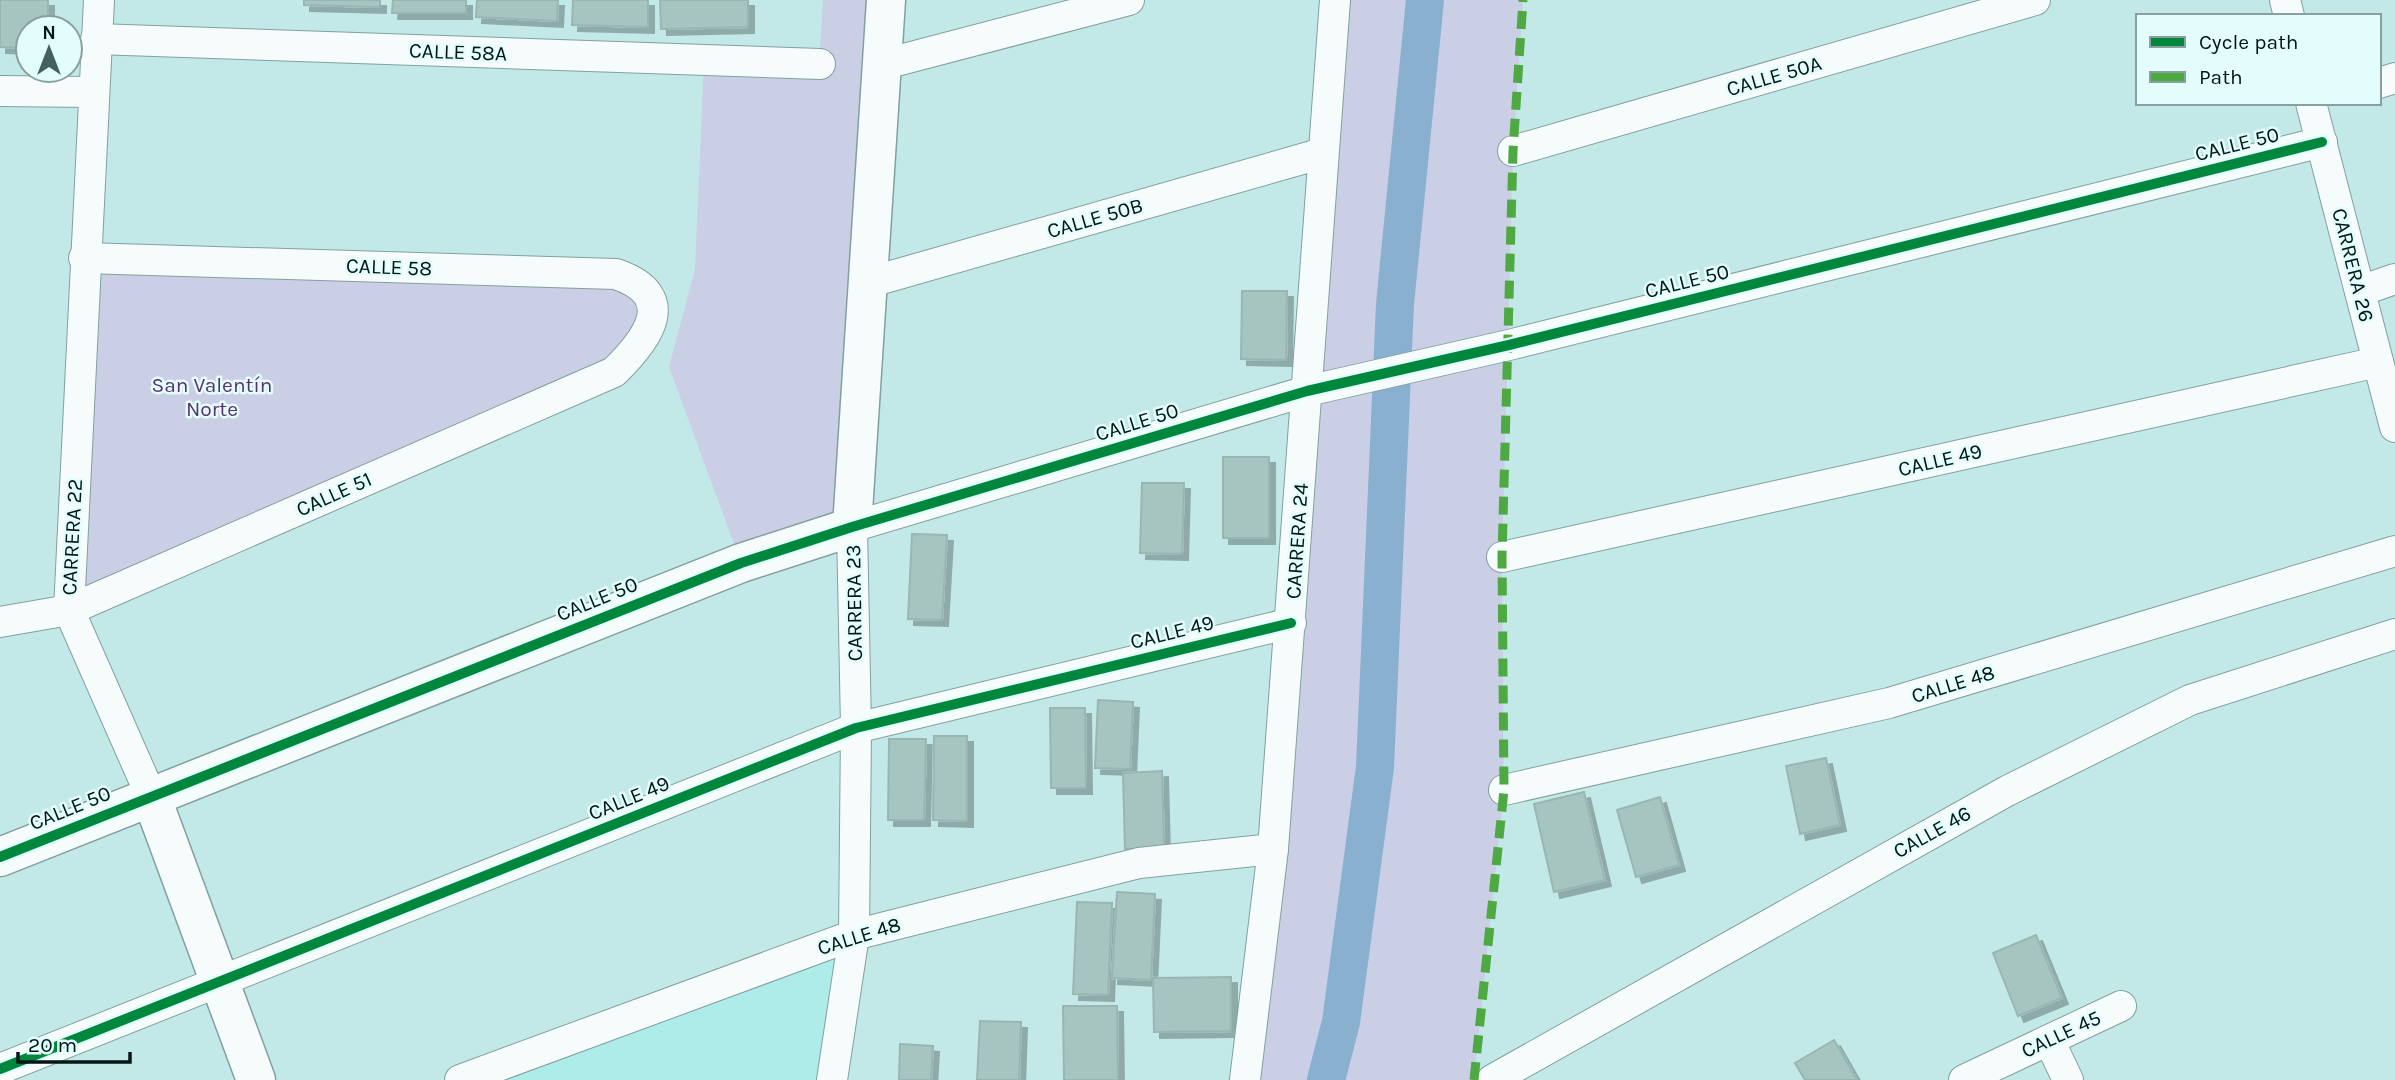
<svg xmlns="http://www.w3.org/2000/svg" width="2395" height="1080" font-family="Karla,sans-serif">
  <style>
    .built { fill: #adece9 }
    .green { fill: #cbcfe5 }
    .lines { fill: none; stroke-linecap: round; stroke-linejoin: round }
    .canal { stroke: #89b0cf; stroke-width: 38 }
    .building { fill: #a6c5c0; stroke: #99b6b2; stroke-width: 2; filter: url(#shadow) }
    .street-casing { stroke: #82a0a0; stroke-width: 32 }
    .secondary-casing { stroke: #82a0a0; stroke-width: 41 }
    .street { stroke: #f6fcfb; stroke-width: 30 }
    .secondary { stroke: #f6fcfb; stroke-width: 38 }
    .quiet { stroke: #4fa942; stroke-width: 9; stroke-dasharray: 18 9; stroke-linecap: butt }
    .cycleway-casing { stroke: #e2fdfb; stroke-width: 15 }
    .cycleway { stroke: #00873e; stroke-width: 10 }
    .labels { text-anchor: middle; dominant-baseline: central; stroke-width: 5; stroke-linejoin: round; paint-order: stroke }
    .street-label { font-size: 21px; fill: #001716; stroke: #e2fdfb }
    .park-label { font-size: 21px; fill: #5a3170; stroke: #e2fdfb }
  </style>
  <defs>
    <filter id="shadow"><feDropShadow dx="6" dy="6" stdDeviation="0" flood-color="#0004"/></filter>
  </defs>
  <rect width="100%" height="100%" fill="#c2e9e7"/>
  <!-- built -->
  <polygon class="built" points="854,935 832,1080 460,1080"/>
  <!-- green -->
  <g class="green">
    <polygon points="823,0 886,0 852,527 741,563 669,367 695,269 704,60 819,64"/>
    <polygon points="1337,0 1523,0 1513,151 1502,557 1504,790 1474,1080 1245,1080"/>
    <polygon points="84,258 639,282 634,353 69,610"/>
  </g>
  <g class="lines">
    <!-- canal -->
    <polyline class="canal" points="1326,1080 1341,1022 1375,767 1395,304 1425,0"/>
  </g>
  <!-- building -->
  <g class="building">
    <polygon points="0,0 48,0 48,28 28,28 28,48 0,47"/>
    <polygon points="304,0 380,0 380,7 304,5"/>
    <polygon points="393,0 466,0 466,13 392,13"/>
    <polygon points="477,0 558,0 557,21 476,17"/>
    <polygon points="573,0 648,0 648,27 572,25"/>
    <polygon points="660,0 748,0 748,27 661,29"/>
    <polygon points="1242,291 1287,291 1286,360 1241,359"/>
    <rect x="1223" y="457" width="46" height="81"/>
    <polygon points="1142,483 1184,483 1182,554 1140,553"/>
    <polygon points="912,534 947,535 942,620 908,619"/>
    <polygon points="1098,700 1133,702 1130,769 1095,768"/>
    <polygon points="1050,708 1085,708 1086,788 1051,788"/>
    <polygon points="934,736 967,736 967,821 933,820"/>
    <polygon points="889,739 926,739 924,820 888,820"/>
    <polygon points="1826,758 1840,825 1800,834 1786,766"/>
    <polygon points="1162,771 1164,848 1125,849 1123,773"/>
    <polygon points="1584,792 1605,880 1554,892 1534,804"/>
    <polygon points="1660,797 1679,865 1636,877 1617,810"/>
    <polygon points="1117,892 1155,894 1151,980 1112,978"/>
    <polygon points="1077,902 1112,903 1108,995 1073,994"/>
    <polygon points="2036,935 2062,998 2018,1016 1993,953"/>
    <polygon points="1231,977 1231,1031 1154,1032 1153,978"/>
    <polygon points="1063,1006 1117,1006 1118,1080 1064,1080"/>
    <polygon points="980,1021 1021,1022 1019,1080 977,1080"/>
    <polygon points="1834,1040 1857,1080 1805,1080 1795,1063"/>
    <polygon points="900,1044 933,1046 931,1080 899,1080"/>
  </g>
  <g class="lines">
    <!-- street casing -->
    <g class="street-casing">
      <g id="street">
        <polyline points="99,0 69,610 151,796"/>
        <polyline points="2285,0 2289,16"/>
        <polyline points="96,39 820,64"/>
        <polyline points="881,65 1129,0"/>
        <polyline points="2379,83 2395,78"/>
        <polyline points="0,91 93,92"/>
        <polyline points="2311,103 2395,427"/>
        <polyline points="1513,151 2035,0"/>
        <polyline points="867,283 1323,153"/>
        <polyline points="2360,291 2395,279"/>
        <polyline points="1502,557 2378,362"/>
        <path d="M0 622 69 610 614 372C648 339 680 296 616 274L84 258"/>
        <polyline points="1504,790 1889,703 2395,551"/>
        <polyline points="2049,1040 2068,1080"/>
        <polyline points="0,1069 856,728 1291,623"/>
        <polyline points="460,1080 854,935 1139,863 1273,849"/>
        <polyline points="832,1080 854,935 856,728 852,527 1307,391 1509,345 2322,142"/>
        <polyline points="1245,1080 1273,849 1335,0"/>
        <polyline points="1492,1080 2007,791 2190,700 2395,634"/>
        <polyline points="1964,1080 2121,1006"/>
      </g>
    </g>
    <!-- secondary casing -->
    <g class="secondary-casing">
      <g id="secondary">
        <polyline points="151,796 256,1080"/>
        <polyline points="0,857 741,563 852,527 886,0"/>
      </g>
    </g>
    <!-- street -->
    <use href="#street" class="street"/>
    <!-- secondary -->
    <use href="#secondary" class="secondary"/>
    <!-- quiet -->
    <polyline class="quiet" points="1474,1080 1504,790 1502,557 1513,151 1523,0"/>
    <!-- cycleway casing -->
    <g class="cycleway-casing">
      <g id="cycleway">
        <polyline points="0,857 741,563 852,527 1307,391 1509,345 2322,142"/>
        <polyline points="0,1069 856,728 1291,623"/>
      </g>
    </g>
    <!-- cycleway -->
    <use href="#cycleway" class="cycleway"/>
  </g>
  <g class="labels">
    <!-- street labels -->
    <g class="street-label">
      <text transform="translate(458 52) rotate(2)">CALLE 58A</text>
      <text transform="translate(1774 76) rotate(-16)">CALLE 50A</text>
      <text transform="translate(2237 144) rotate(-14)">CALLE 50</text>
      <text transform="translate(1095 218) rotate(-16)">CALLE 50B</text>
      <text transform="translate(2353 265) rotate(76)">CARRERA 26</text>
      <text transform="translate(389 267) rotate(2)">CALLE 58</text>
      <text transform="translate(1687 281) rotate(-14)">CALLE 50</text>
      <text transform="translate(1137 422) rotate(-17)">CALLE 50</text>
      <text transform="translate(1940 460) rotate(-13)">CALLE 49</text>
      <text transform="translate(334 494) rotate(-24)">CALLE 51</text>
      <text transform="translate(72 537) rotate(-87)">CARRERA 22</text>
      <text transform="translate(1297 541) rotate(-86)">CARRERA 24</text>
      <text transform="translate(597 599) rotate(-22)">CALLE 50</text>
      <text transform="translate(854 603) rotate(-91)">CARRERA 23</text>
      <text transform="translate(1172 632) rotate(-14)">CALLE 49</text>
      <text transform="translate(1953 684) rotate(-17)">CALLE 48</text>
      <text transform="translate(629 798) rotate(-22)">CALLE 49</text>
      <text transform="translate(70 808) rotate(-22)">CALLE 50</text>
      <text transform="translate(1932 832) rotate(-29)">CALLE 46</text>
      <text transform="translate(859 936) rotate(-17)">CALLE 48</text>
      <text transform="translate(2061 1034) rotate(-25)">CALLE 45</text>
    </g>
    <!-- park labels -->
    <g class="park-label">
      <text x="212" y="385">San Valentín<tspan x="212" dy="24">Norte</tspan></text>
    </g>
  </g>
  <!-- legend -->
  <rect x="2136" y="14" width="245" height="91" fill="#e2fdfb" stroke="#88a19f" stroke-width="2"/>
  <rect x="2150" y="37" width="35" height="10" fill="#00873e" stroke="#88a19f" stroke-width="2"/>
  <text x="2199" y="49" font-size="21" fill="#001716">Cycle path</text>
  <rect x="2150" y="72" width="35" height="10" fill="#4fa942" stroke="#88a19f" stroke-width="2"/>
  <text x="2199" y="84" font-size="21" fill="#001716">Path</text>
  <!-- north arrow -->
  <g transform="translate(49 49)"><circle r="33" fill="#e2fdfb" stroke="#88a19f" stroke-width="2"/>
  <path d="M0-5L12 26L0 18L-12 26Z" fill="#44605f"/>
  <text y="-10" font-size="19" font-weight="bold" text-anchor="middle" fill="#001716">N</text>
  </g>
  <!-- scale -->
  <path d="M18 1052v10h112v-10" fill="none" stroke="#001716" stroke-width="3.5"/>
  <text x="28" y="1052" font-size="21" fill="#001716" stroke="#e2fdfb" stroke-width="5" paint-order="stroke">20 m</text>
</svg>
